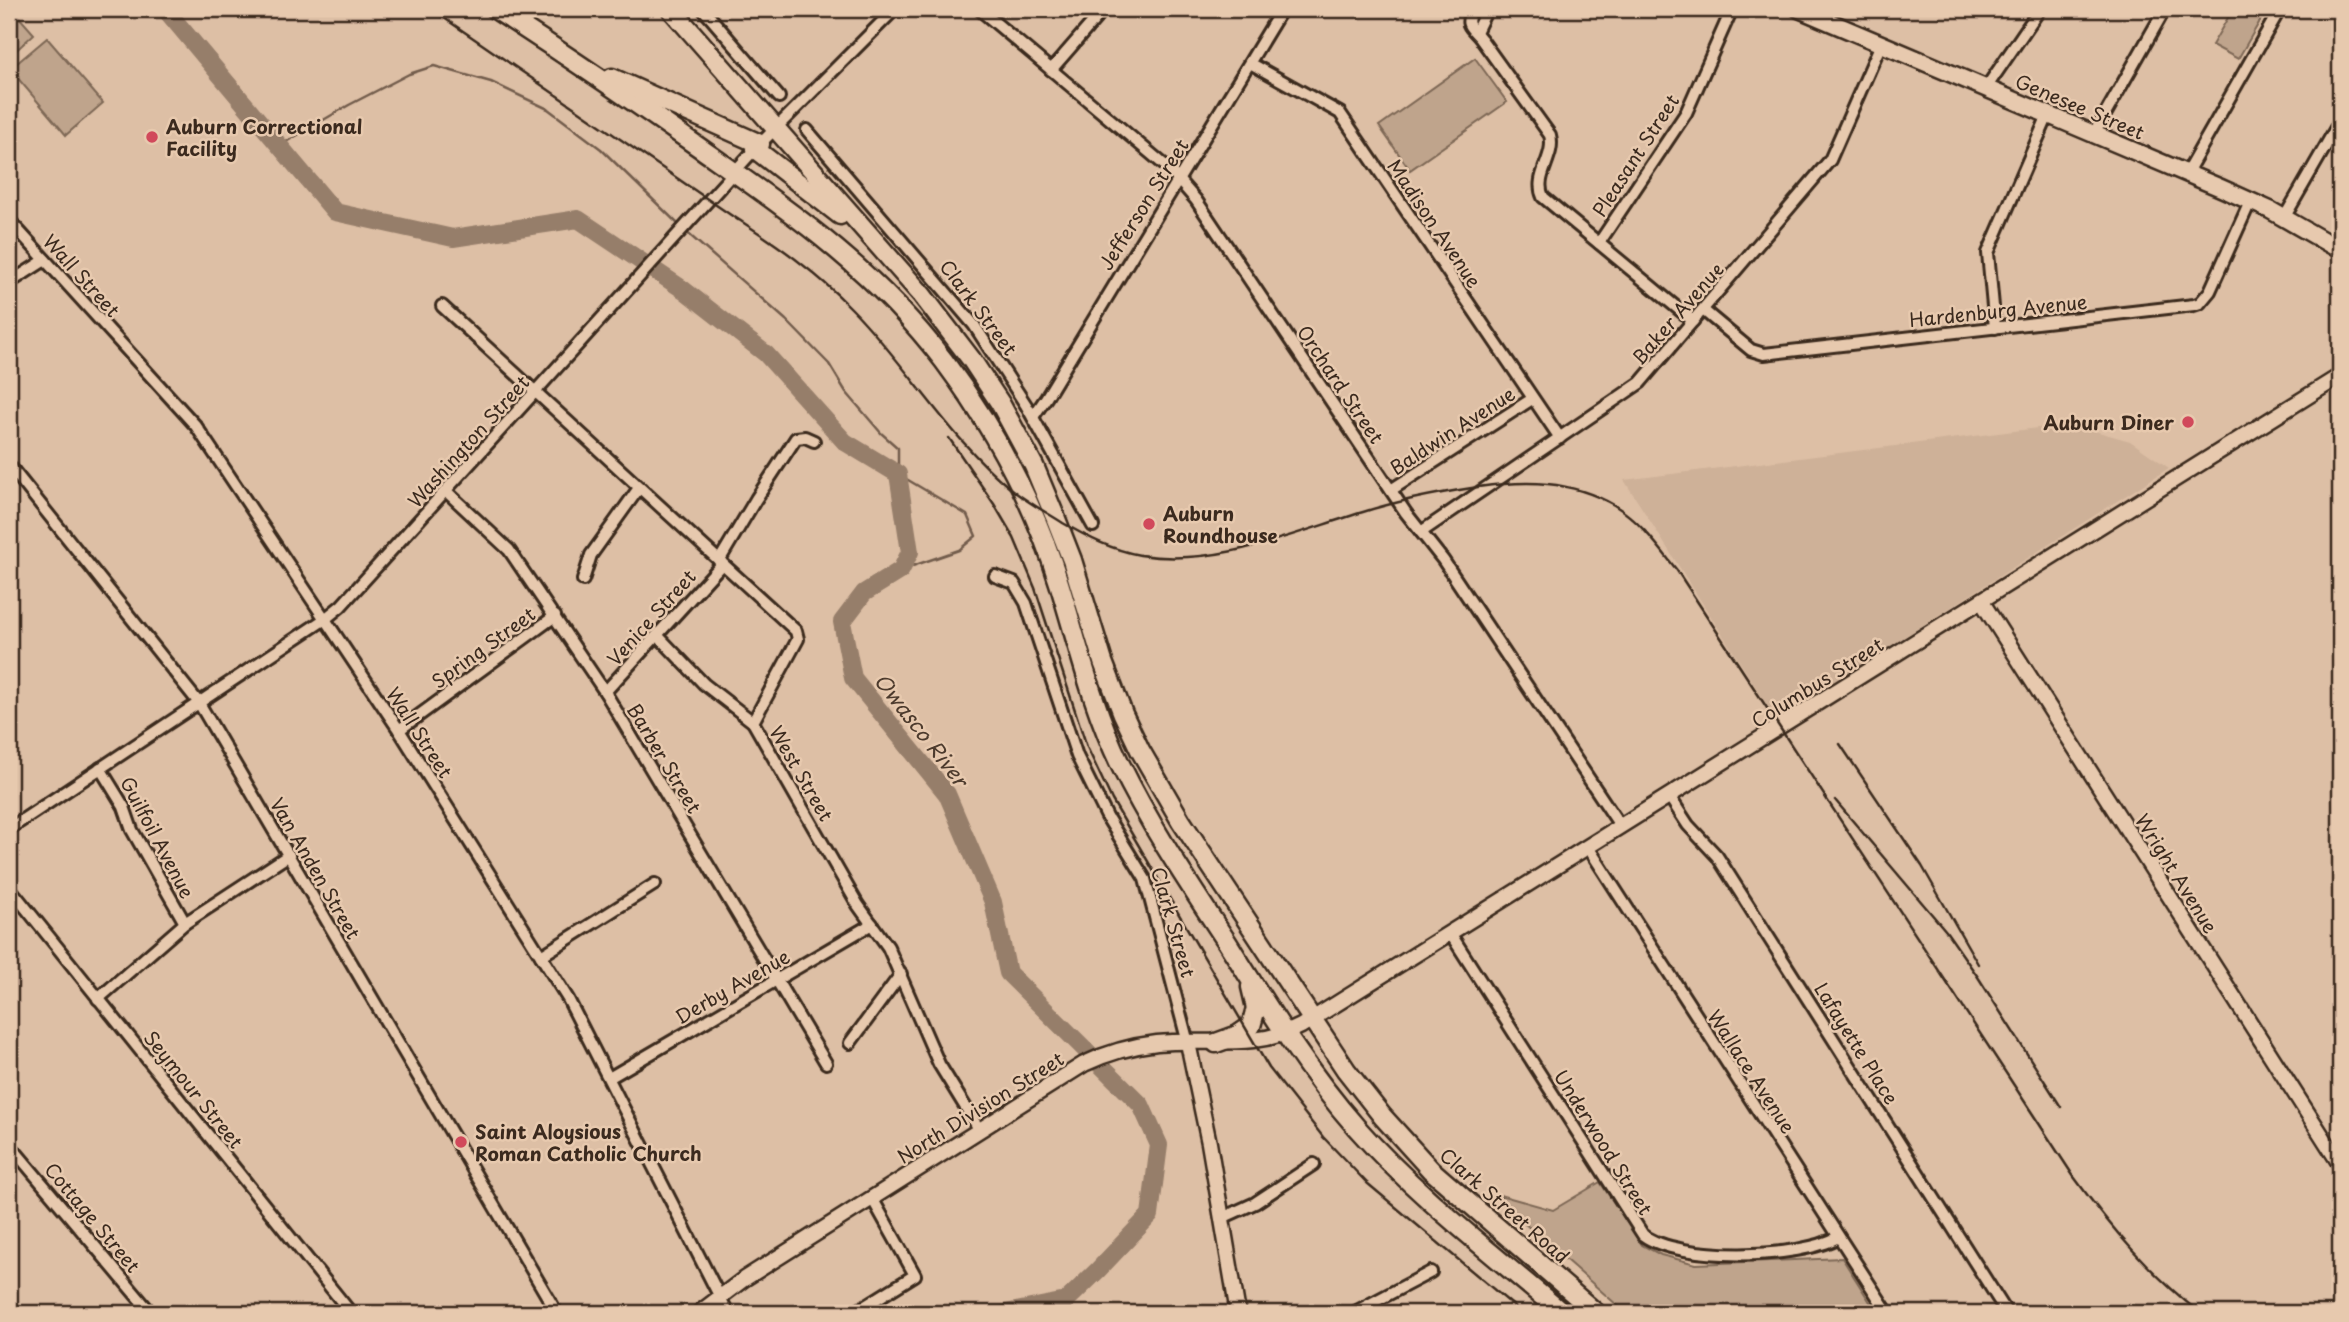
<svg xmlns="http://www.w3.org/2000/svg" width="2349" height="1322" font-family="'Playpen Sans',sans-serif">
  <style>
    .built { fill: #ceb198 }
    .green { fill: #bfa48c; stroke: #7d6755; stroke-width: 2 }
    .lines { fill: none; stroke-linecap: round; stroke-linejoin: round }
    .stream { stroke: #725c4c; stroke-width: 2.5 }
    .river { stroke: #967e6a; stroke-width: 18 }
    .minor-casing { stroke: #3b2a1e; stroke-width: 16 }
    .tertiary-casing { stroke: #3b2a1e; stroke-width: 19 }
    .secondary-casing { stroke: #3b2a1e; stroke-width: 21 }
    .trunk-casing { stroke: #3b2a1e; stroke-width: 23 }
    .minor { stroke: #e7c9ae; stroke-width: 10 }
    .tertiary { stroke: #e7c9ae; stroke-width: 14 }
    .secondary { stroke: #e7c9ae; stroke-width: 16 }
    .trunk { stroke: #e7c9ae; stroke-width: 18 }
    .rail { stroke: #3b2a1e; stroke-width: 2.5 }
    .poi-dot { fill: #d1495b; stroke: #e7c9ae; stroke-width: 2.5 }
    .labels { text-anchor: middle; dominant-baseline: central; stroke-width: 5; stroke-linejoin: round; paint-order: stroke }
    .street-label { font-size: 19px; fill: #3b2a1e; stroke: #e7c9ae }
    .poi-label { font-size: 19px; font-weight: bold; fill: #3b2a1e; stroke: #e7c9ae; text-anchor: start }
    .water-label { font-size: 21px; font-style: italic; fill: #4d3b2d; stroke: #e7c9ae }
  </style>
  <rect width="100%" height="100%" fill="#ddbfa5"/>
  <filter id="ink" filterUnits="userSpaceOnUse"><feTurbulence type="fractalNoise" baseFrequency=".0143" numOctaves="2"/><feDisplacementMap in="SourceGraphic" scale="14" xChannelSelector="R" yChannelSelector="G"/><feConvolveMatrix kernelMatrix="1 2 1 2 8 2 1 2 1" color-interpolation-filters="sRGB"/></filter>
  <g filter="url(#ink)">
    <!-- built -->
    <polygon class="built" points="2070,424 2130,441 2169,468 1776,719 1624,480"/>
    <!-- green -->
    <g class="green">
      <polygon points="2233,9 2267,9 2238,59 2212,45"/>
      <polygon points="19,17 34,34 9,57 9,26"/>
      <polygon points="47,38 103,103 66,135 10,69"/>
      <polygon points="1475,58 1507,102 1410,170 1379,126"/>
      <polygon points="1600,1182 1642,1245 1661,1255 1696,1264 1842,1258 1877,1313 1626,1313 1507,1208 1500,1195 1553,1210"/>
    </g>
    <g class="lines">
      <!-- stream -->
      <g class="stream">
        <polyline points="279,146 349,105 409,74 434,66 491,82 548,109 601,149 679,225"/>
        <polyline points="684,230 786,320 829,364 846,392 881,433 898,448 898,474 967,515 976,536 959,550 901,570"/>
      </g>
      <!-- river -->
      <polyline class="river" points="165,9 335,212 453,238 578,219 684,290 766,354 845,442 898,474 910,552 901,570 864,593 842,622 853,678 947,794 993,902 1008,973 1141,1105 1159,1145 1150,1215 1098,1270 1066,1301 1006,1313"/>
      <!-- minor casing -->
      <g class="minor-casing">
        <g id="minor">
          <polyline points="703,9 779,97"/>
          <polyline points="979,9 1168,168 1196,200 1406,513 1443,560 1621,827"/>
          <path d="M1472 9C1464 27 1470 25 1481 39L1550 135C1556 157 1533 176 1543 197L1693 321"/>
          <polyline points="1476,32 1487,9"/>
          <polyline points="1250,63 1340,113 1560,438"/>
          <polyline points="1051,70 1104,9"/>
          <polyline points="1986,88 2040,9"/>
          <polyline points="807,130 974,325 1026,405 1093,526"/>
          <polyline points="2094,134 2165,9"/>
          <polyline points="2186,174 2280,9"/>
          <polyline points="2284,218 2340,121"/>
          <polyline points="9,220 196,426 399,730 568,999 728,1313"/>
          <polyline points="1599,243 1686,113 1732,9"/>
          <polyline points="9,283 45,260"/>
          <polyline points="442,306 796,631 798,639 753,722 858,905 888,947 939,1064 979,1129"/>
          <polyline points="1703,310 1751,350 1764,354 2194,305 2200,303 2210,291 2250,202"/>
          <polyline points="1995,328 1988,253 2048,115"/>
          <polyline points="1033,417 1046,398 1282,9"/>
          <polyline points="9,465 199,703 557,1313"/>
          <polyline points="1391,490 1532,399"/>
          <polyline points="446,491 509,550 605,692 826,1063"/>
          <polyline points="1421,532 1640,383 1830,160 1881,44"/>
          <polyline points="719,561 756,499 796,438 805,437 814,441"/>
          <polyline points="995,576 1014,583 1026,603 1077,756 1107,817 1145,879 1188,1043"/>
          <polyline points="583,580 591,555 639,488"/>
          <polyline points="658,636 704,684 753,722"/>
          <polyline points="605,692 722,564"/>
          <polyline points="399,730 555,616"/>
          <polyline points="100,768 124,807 132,830 185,923"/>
          <polyline points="1669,796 1688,825 1717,856 2007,1313"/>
          <polyline points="9,829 325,619 341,606 755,149 895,9"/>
          <polyline points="1588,847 1888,1313"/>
          <polyline points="9,887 351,1313"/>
          <path d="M1450 933 1643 1235C1679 1262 1801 1259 1838 1237"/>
          <polyline points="541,956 655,884"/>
          <polyline points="98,999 185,923 289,855"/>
          <polyline points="850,1043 901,974"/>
          <polyline points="609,1078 872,924"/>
          <polyline points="9,1144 151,1313"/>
          <polyline points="1222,1218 1255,1203 1314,1164"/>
          <polyline points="854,1313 915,1275 872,1198"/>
          <polyline points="1353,1313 1431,1272"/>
        </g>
      </g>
      <!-- tertiary casing -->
      <g class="tertiary-casing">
        <g id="tertiary">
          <polyline points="1982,602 2340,1164"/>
          <polyline points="1188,1043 1209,1143 1238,1313"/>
          <path d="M699 1313 744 1279 1084 1064C1107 1053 1131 1046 1157 1043 1206 1038 1255 1050 1301 1026L2340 376"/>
        </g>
      </g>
      <!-- secondary casing -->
      <g class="secondary-casing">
        <polyline id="secondary" points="1799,9 2221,188 2270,210 2340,250"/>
      </g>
      <!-- trunk casing -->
      <g class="trunk-casing">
        <g id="trunk">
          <path d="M495 9C566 55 635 102 703 150 795 215 874 269 944 361 994 428 1034 503 1059 583 1078 644 1092 706 1120 764 1150 826 1189 884 1227 942 1267 1006 1306 1070 1356 1127 1417 1196 1492 1253 1562 1313"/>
          <polyline points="671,9 922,295 971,359 1000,403 1034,466 1056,519 1072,560 1103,662 1123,714 1140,750 1181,821 1346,1070 1383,1117 1431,1170 1596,1313"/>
          <polyline points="612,78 760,144"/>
          <polyline points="755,149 840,215"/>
          <polyline points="1216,1043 1238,1035 1251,1026 1256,1008 1251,987"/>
        </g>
      </g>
      <!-- minor -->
      <use href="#minor" class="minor"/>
      <!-- tertiary -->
      <use href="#tertiary" class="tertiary"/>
      <!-- secondary -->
      <use href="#secondary" class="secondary"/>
      <!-- trunk -->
      <use href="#trunk" class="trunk"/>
      <!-- rail -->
      <g class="rail">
        <polyline points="431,9 738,220"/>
        <path d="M733 216C778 245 814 270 852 309 908 366 949 438 1011 489 1027 502 1046 512 1063 523 1087 537 1112 550 1140 555 1217 567 1291 534 1363 512 1400 500 1439 493 1478 487 1526 480 1570 480 1614 505 1639 520 1658 546 1676 569L2074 1177C2111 1228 2150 1274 2200 1313"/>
        <polyline points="949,438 994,504 1014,538 1035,588 1087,747 1112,800 1269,1068 1323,1137 1367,1183 1522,1313"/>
        <polyline points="1840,744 1922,866 1978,964"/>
        <polyline points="1835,800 1946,931 1978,977 2061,1107"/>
      </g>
    </g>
  </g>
  <!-- markers -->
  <g class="poi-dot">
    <circle cx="152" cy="137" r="7"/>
    <circle cx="2188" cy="422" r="7"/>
    <circle cx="1149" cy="524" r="7"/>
    <circle cx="461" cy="1142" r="7"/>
  </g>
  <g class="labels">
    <!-- street labels -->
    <g class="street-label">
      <text transform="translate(2080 106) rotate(23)">Genesee Street</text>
      <text transform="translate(1635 155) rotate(-57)">Pleasant Street</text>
      <text transform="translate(1143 204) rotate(-58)">Jefferson Street</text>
      <text transform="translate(1435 223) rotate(56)">Madison Avenue</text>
      <text transform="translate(82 275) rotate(48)">Wall Street</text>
      <text transform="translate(979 307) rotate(53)">Clark Street</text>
      <text transform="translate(1998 310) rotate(-6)">Hardenburg Avenue</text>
      <text transform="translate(1677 313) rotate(-49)">Baker Avenue</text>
      <text transform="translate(1341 384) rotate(56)">Orchard Street</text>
      <text transform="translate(1452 430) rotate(-33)">Baldwin Avenue</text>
      <text transform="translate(468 441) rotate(-48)">Washington Street</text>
      <text transform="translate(651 617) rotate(-48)">Venice Street</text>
      <text transform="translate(483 647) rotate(-36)">Spring Street</text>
      <text transform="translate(1817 682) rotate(-32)">Columbus Street</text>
      <text transform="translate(420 732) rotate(57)">Wall Street</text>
      <text transform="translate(665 758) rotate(59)">Barber Street</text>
      <text transform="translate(802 773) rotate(60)">West Street</text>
      <text transform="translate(158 837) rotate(62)">Guilfoil Avenue</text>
      <text transform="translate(316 868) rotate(60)">Van Anden Street</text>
      <text transform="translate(2177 873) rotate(58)">Wright Avenue</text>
      <text transform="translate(1174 922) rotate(74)">Clark Street</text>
      <text transform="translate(732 986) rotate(-30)">Derby Avenue</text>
      <text transform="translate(1857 1043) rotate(58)">Lafayette Place</text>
      <text transform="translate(1752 1071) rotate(57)">Wallace Avenue</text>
      <text transform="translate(194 1089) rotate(51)">Seymour Street</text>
      <text transform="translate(980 1107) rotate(-32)">North Division Street</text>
      <text transform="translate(1604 1142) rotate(58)">Underwood Street</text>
      <text transform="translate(1505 1205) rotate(41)">Clark Street Road</text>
      <text transform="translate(93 1217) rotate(50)">Cottage Street</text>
    </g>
    <!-- poi labels -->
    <g class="poi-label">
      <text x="166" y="126">Auburn Correctional<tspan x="166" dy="22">Facility</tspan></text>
      <text x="2174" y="422" text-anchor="end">Auburn Diner</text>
      <text x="1163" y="513">Auburn<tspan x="1163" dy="22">Roundhouse</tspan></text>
      <text x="475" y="1131">Saint Aloysious<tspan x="475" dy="22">Roman Catholic Church</tspan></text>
    </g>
    <!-- water labels -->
    <g class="water-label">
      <text transform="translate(922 729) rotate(52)">Owasco River</text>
    </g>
  </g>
  <!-- margin -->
  <rect width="2349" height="1322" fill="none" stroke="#e7c9ae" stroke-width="35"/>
  <rect x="18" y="18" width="2314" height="1287" fill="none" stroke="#3b2a1e" stroke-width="2.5" filter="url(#ink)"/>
</svg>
